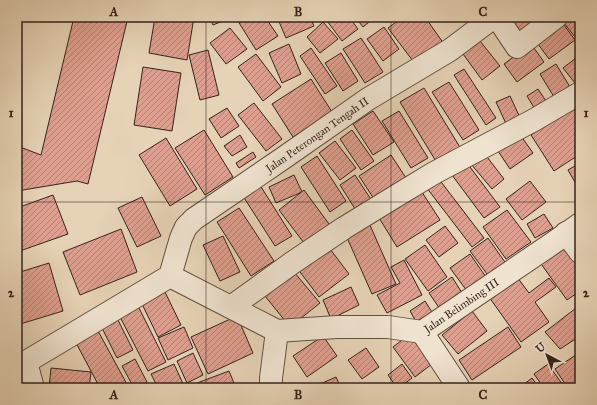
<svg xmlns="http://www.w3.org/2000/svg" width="597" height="405" font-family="'IM FELL Great Primer',serif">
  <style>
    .building { fill: url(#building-hatch); stroke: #36231b }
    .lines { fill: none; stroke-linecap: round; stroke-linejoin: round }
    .minor-casing { stroke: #624f42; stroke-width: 24 }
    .minor { stroke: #efe2cf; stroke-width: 22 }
    .grid { fill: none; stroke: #36231b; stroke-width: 1; stroke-opacity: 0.55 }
    .labels { text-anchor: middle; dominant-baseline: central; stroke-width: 4; stroke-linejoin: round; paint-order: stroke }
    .street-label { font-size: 11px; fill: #36231b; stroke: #efe2cf }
    .neatline { fill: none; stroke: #36231b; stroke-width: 1.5 }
    .grid-label { font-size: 13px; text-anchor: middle; font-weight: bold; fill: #36231b }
  </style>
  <defs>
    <pattern id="building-hatch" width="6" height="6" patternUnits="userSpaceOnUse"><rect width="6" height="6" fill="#df9f8f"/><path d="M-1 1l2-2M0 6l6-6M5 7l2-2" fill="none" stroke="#b68174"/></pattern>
  </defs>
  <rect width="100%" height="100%" fill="#e6d2b5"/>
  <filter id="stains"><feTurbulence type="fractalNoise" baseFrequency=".005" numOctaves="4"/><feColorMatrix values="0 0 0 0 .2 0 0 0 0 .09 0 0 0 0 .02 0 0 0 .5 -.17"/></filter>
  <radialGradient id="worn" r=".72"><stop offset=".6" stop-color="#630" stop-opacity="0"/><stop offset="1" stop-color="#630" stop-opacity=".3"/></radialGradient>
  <!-- building -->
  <g class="building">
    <polygon points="74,17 128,17 88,184 77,181 17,191 17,155 20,147 41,155"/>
    <polygon points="155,17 194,17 187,60 149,53"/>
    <polygon points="209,17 230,17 230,18 213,25"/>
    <polygon points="237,17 265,17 278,36 256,50 236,18"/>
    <polygon points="277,17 310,17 314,26 286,38"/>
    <polygon points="332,17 349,17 358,29 342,41 327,21"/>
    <polygon points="355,17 375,17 363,27"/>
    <polygon points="403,17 425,17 444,44 416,65 388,28"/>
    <polygon points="458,17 468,17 462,22"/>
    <polygon points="504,17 535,17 540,25 518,38"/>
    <polygon points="561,17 580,17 580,32 575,37 560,18"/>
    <polygon points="561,21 575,40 549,59 535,40"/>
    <polygon points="323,22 338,39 320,53 307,37"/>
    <polygon points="384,27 399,49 383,61 367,39"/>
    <polygon points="230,28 247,49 226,64 210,43"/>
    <polygon points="361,38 383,72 365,83 343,49"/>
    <polygon points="480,41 500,66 482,80 463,54"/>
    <polygon points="289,44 301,74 282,83 269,53"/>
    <polygon points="531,44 544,62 517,82 504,64"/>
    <polygon points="311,48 337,86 325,94 300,56"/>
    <polygon points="208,50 219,95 200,100 189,55"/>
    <polygon points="341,53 358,81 343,91 325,63"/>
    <polygon points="256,54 281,87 263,101 238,67"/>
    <polygon points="580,55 580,80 575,83 563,68"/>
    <polygon points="556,64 570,87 554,97 540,74"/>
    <polygon points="143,67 181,73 172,131 134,125"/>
    <polygon points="464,69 496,118 486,125 454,75"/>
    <polygon points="311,79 332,112 293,137 272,104"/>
    <polygon points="449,82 479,130 463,140 432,92"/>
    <polygon points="424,88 461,149 437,163 400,102"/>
    <polygon points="538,89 548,104 536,111 527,96"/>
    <polygon points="510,96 522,122 508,128 496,102"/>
    <polygon points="254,103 282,139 266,151 238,115"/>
    <polygon points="579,103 580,105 580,154 554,171 531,135"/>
    <polygon points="227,108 239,126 221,138 209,119"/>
    <polygon points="373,111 394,142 373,155 353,124"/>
    <polygon points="399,111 428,158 411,168 382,121"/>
    <polygon points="204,130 233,177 205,195 175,148"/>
    <polygon points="352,130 374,161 361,170 340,139"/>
    <polygon points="240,135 247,147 232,156 224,146"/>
    <polygon points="521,136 533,153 510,169 498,151"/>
    <polygon points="166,138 197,189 170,206 139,155"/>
    <polygon points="335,141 356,168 340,180 319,153"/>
    <polygon points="253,152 256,157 239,168 236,163"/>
    <polygon points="484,153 504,179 492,189 471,164"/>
    <polygon points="391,155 408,181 376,202 359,176"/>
    <polygon points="317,156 346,201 330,212 301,167"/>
    <polygon points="464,159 500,207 484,218 449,171"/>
    <polygon points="580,163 580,191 568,170"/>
    <polygon points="435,174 484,238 472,247 423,183"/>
    <polygon points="294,175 302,192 276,203 269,187"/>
    <polygon points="355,175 372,201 357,212 340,185"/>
    <polygon points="530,181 546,202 522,220 506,199"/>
    <polygon points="258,182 292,236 275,246 241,193"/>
    <polygon points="418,186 440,220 397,247 376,213"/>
    <polygon points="304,190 332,228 307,247 279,210"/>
    <polygon points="53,195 68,234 17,252 17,208"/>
    <polygon points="142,197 161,236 137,247 118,208"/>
    <polygon points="239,208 274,261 251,276 217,222"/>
    <polygon points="507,210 531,242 506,259 483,227"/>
    <polygon points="544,214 553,228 535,238 527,224"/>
    <polygon points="369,223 396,284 372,294 345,233"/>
    <polygon points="445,226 458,243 439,257 426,240"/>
    <polygon points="121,229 137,272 80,295 63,252"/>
    <polygon points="223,236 240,272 220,281 203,245"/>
    <polygon points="488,238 507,265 490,278 470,251"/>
    <polygon points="566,243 580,263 580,291 567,300 539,261"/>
    <polygon points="327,245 349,274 319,297 297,268"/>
    <polygon points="425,245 447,277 428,291 405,259"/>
    <polygon points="470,254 486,277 467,291 450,268"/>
    <polygon points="404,260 422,295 387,313 377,295 400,283 391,267"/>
    <polygon points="49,263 63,311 17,325 17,273"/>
    <polygon points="294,272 320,303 290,327 265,296"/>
    <polygon points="452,277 464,296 442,312 429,293"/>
    <polygon points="517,277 529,293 549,278 556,287 535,302 549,322 521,342 489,297"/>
    <polygon points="351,287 359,305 331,319 323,300"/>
    <polygon points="165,292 181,325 158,337 142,304"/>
    <polygon points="425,301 435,317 419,327 410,311"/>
    <polygon points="580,305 580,336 560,349 545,332"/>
    <polygon points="138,306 166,362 148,371 119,315"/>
    <polygon points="472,311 487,331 458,354 442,335"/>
    <polygon points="237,316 253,353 208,374 191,337"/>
    <polygon points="117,318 133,350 117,358 101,326"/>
    <polygon points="184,327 193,348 168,360 158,338"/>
    <polygon points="508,327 521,347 472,380 459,360"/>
    <polygon points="97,329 129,388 100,388 75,341"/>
    <polygon points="410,334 432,364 415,377 393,347"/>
    <polygon points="323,336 337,356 307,377 293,356"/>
    <polygon points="366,348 379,367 362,379 348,360"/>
    <polygon points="580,352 580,385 576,388 568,388 555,369"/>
    <polygon points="193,353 203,375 187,383 177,361"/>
    <polygon points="135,359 147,382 136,388 134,388 122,366"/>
    <polygon points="174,364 185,388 158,388 151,374"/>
    <polygon points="402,364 412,378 399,388 397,388 388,375"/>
    <polygon points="548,364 565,388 544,388 534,374"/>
    <polygon points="51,368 91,372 89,388 49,388"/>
    <polygon points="229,371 236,388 199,388 197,383"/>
    <polygon points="336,377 341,388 311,388"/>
    <polygon points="532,378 539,388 519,388"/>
    <polygon points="442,383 446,388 435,388"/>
    <polygon points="377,384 380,388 371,388"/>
  </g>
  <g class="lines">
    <!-- minor casing -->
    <g class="minor-casing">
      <g id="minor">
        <polyline points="497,17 517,47 556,17"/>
        <polyline points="566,233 580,252"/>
        <polyline points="170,276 277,331 271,378 271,388"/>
        <polyline points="231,307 292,263 344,228 401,193 434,173 534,120 580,93"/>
        <path id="s1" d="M277 331 337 327H388L422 332 553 243 580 224"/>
        <polyline points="422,332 459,388"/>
        <path id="s2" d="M26 362 170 276 181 238 186 227 194 219 282 159 368 99 450 50 494 17"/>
        <polyline points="26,362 33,388"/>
      </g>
    </g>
    <!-- minor -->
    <use href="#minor" class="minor"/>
  </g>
  <!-- grid -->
  <path class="grid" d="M206 17V388M391 17V388M17 202H580"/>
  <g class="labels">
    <!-- street labels -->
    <g class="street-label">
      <text stroke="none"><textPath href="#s2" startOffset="380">Jalan Peterongan Tengah II</textPath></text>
      <text stroke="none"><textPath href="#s1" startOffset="193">Jalan Belimbing III</textPath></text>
    </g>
  </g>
  <!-- margin -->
  <rect width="597" height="405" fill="none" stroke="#e6d2b5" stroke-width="44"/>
  <!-- north arrow -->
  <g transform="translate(547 355) rotate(319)" stroke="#efe2cf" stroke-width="3" paint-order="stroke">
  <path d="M0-3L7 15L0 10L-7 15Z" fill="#36231b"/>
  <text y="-6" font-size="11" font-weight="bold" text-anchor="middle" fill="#36231b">U</text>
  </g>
  <rect x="22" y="22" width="553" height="361" class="neatline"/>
  <g class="grid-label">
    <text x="114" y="16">A</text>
    <text x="298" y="16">B</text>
    <text x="483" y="16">C</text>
    <text x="11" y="117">1</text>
    <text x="586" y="117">1</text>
    <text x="11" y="297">2</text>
    <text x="586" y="297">2</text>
    <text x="114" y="399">A</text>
    <text x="298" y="399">B</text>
    <text x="483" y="399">C</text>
  </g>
  <rect width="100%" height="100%" filter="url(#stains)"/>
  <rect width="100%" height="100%" fill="url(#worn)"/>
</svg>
